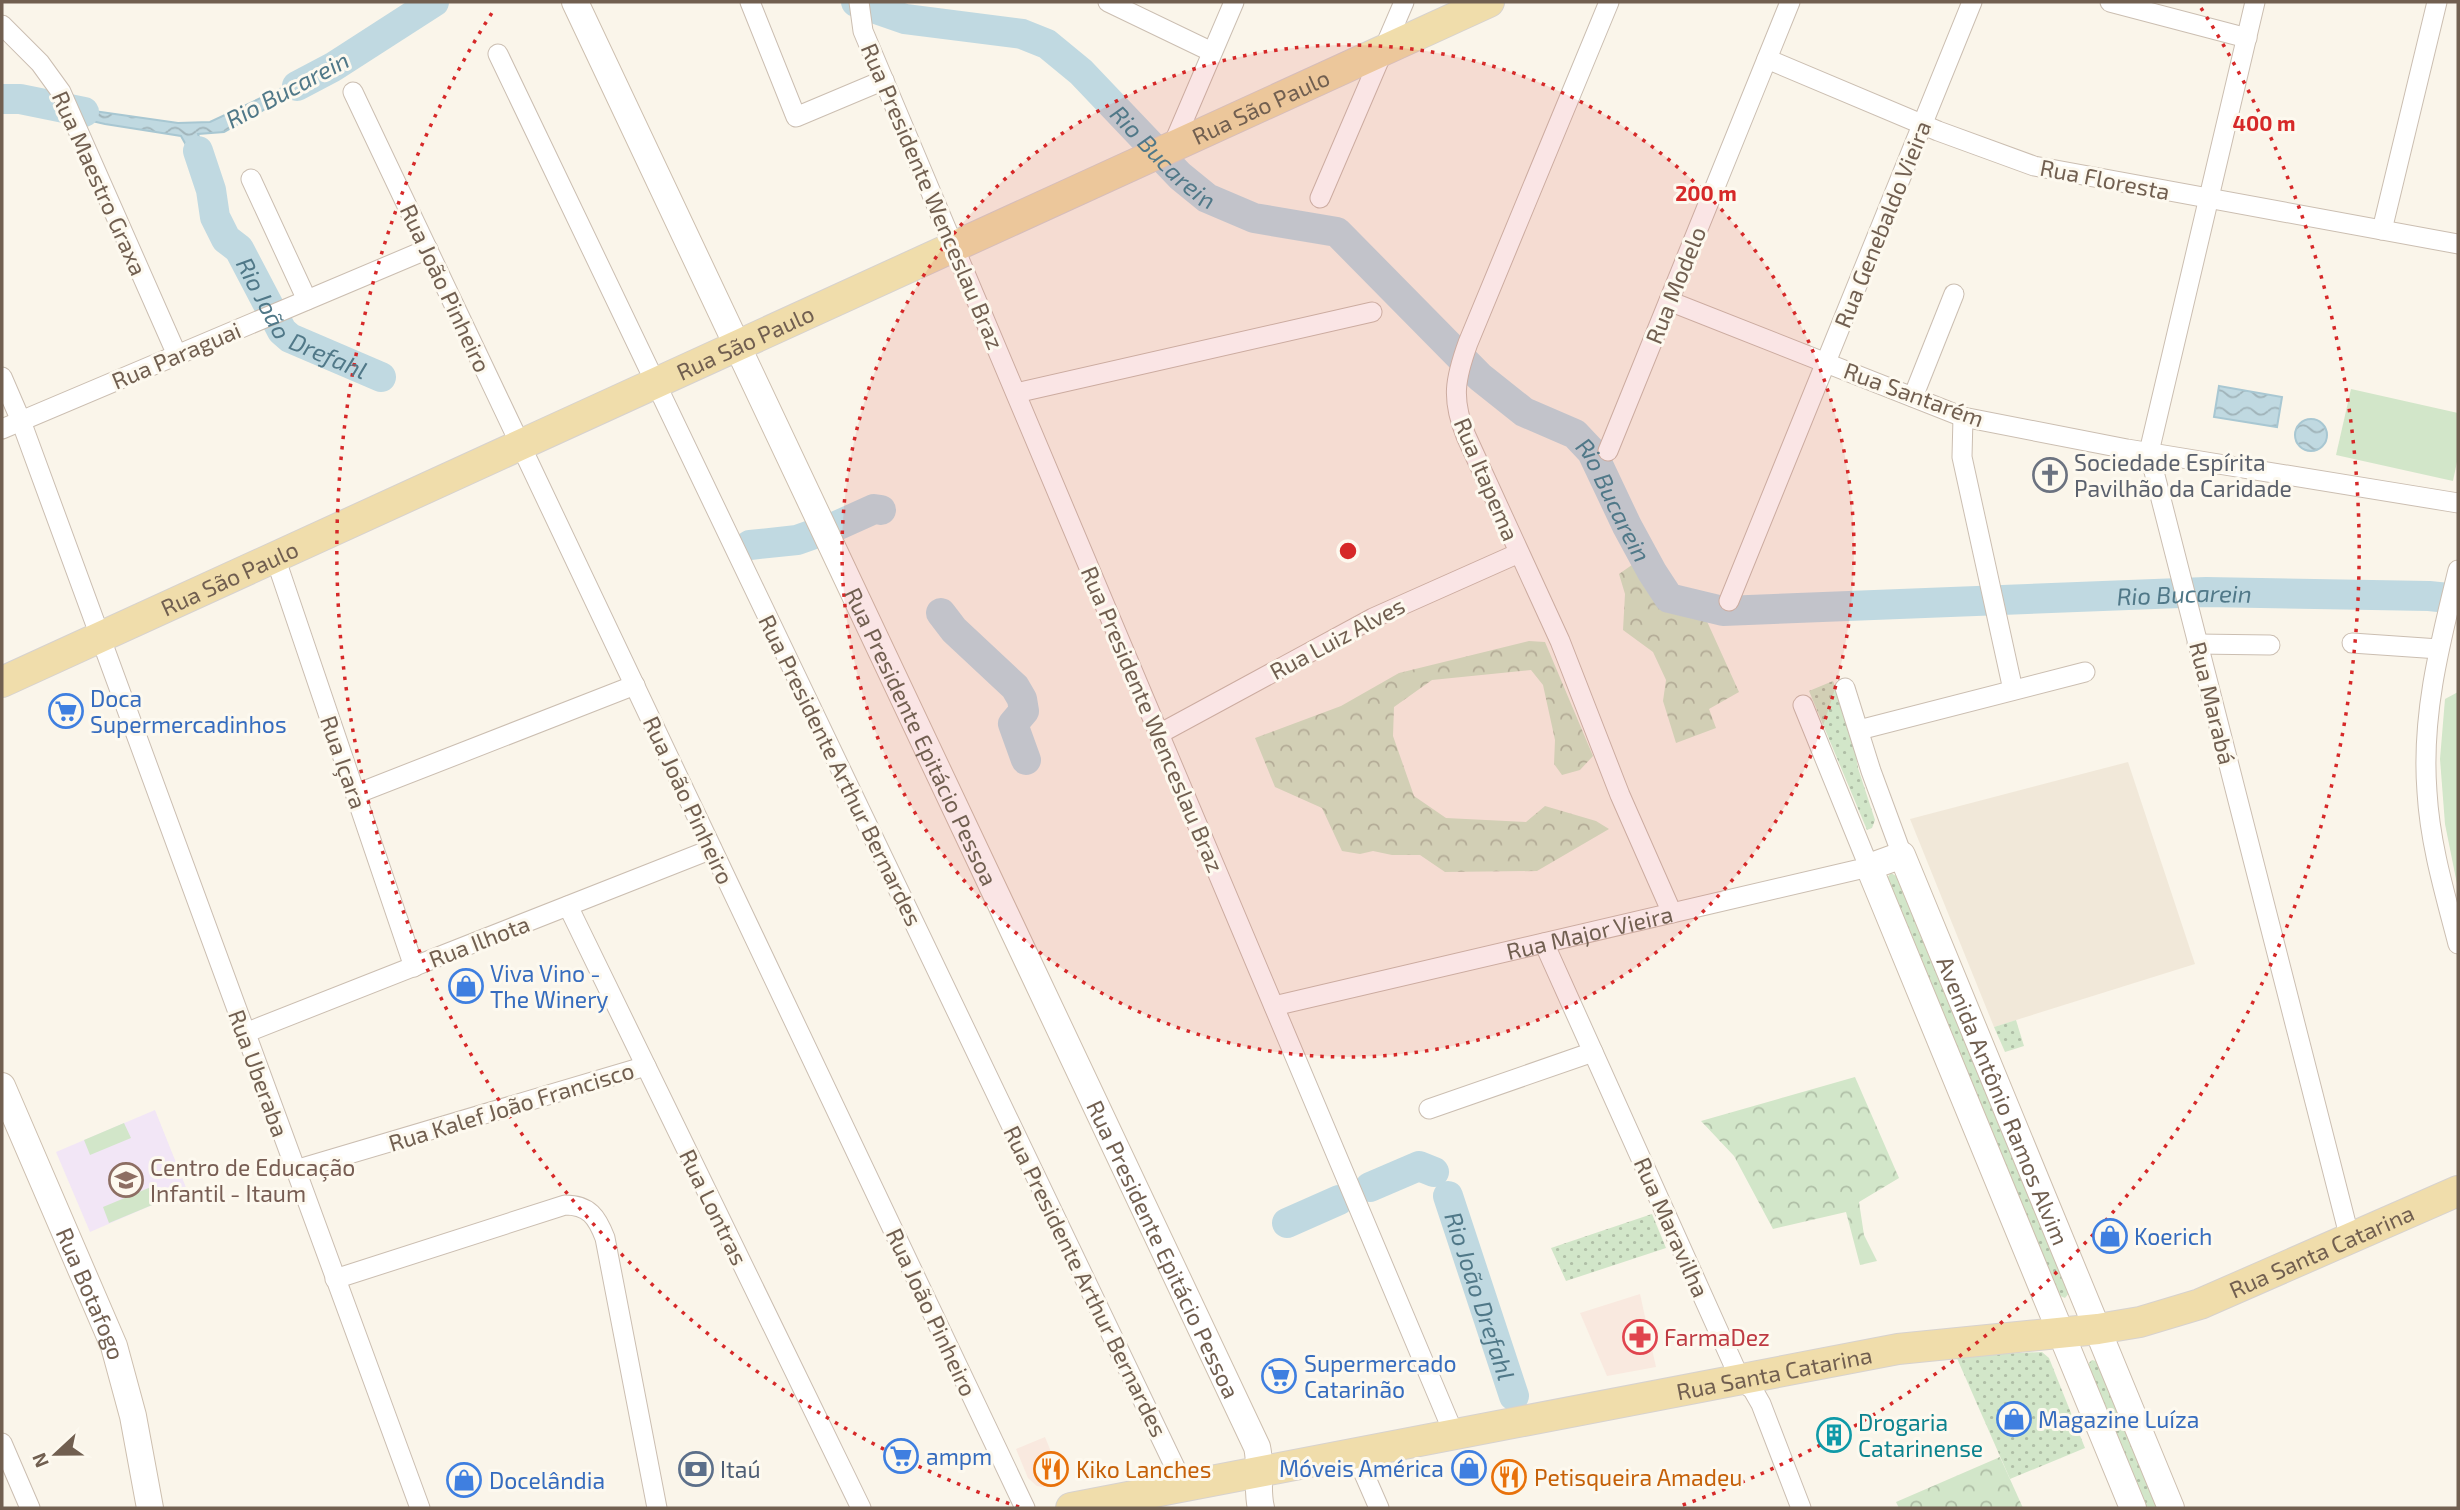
<svg xmlns="http://www.w3.org/2000/svg" width="2460" height="1510" font-family="'Exo 2',sans-serif">
  <style>
    .residential { fill: #f1e8d9 }
    .commercial { fill: #f9e9df }
    .education { fill: #f2e6f6 }
    .grass { fill: url(#grass-dots) }
    .forest { fill: url(#forest-crowns) }
    .green { fill: #d2e6c9 }
    .water { fill: url(#water-waves); stroke: #a8c7d2; stroke-width: 2 }
    .lines { fill: none; stroke-linecap: round; stroke-linejoin: round }
    .river { stroke: #c0d9e1; stroke-width: 30 }
    .street-casing { stroke: #cbbeb1; stroke-width: 21 }
    .secondary-casing { stroke: #cdbfaf; stroke-width: 28 }
    .primary-casing { stroke: #d7d2ce; stroke-width: 32 }
    .street { stroke: #fff; stroke-width: 19 }
    .secondary { stroke: #fff; stroke-width: 26 }
    .primary { stroke: #f0ddab; stroke-width: 30 }
    .ring { fill: none; stroke: #d62828; stroke-width: 3.5; stroke-dasharray: 3.5 7 }
    .labels { text-anchor: middle; dominant-baseline: central; stroke-width: 6; stroke-linejoin: round; paint-order: stroke }
    .street-label { font-size: 23px; fill: #715f50; stroke: #fdf9ef }
    .worship-label { font-size: 23px; fill: #5b616d; stroke: #fdf9ef; text-anchor: start }
    .shop-label { font-size: 23px; fill: #366cbe; stroke: #fdf9ef; text-anchor: start }
    .education-label { font-size: 23px; fill: #785e54; stroke: #fdf9ef; text-anchor: start }
    .health-label { font-size: 23px; fill: #be3a42; stroke: #fdf9ef; text-anchor: start }
    .culture-label { font-size: 23px; fill: #0d838f; stroke: #fdf9ef; text-anchor: start }
    .service-label { font-size: 23px; fill: #4e5e75; stroke: #fdf9ef; text-anchor: start }
    .food-label { font-size: 23px; fill: #c56008; stroke: #fdf9ef; text-anchor: start }
    .water-label { font-size: 24px; font-style: italic; fill: #507888; stroke: #fdf9ef }
    .centre { fill: #d62828; stroke: #fdf9ef; stroke-width: 3.5 }
    .ring-label { font-size: 21px; text-anchor: middle; font-weight: bold; fill: #d62828; stroke: #fdf9ef; stroke-width: 6; stroke-linejoin: round; paint-order: stroke }
  </style>
  <defs>
    <pattern id="grass-dots" width="8" height="8" patternUnits="userSpaceOnUse" patternTransform="scale(1.75)"><rect width="8" height="8" fill="#d2e6c9"/><path d="M2 2h.1M6 6h.1" fill="none" stroke="#afbea6" stroke-width="1.8" stroke-linecap="round"/></pattern>
    <pattern id="forest-crowns" width="20" height="18" patternUnits="userSpaceOnUse" patternTransform="scale(1.75)"><rect width="20" height="18" fill="#d2e6c9"/><path d="M2 6a3 3 0 1 1 6 0M12 15a3 3 0 1 1 6 0" fill="none" stroke="#afbea6"/></pattern>
    <pattern id="water-waves" width="16" height="10" patternUnits="userSpaceOnUse" patternTransform="scale(1.75)"><rect width="16" height="10" fill="#c0d9e1"/><path d="M0 5q4-4 8 0t8 0" fill="none" stroke="#a0b3b9"/></pattern>
  </defs>
  <rect width="100%" height="100%" fill="#faf5ea"/>
  <!-- residential -->
  <polygon class="residential" points="2128,762 2195,964 1994,1027 1910,819"/>
  <!-- commercial -->
  <g class="commercial">
    <polygon points="1640,1294 1656,1367 1607,1376 1580,1313"/>
    <polygon points="1045,1437 1062,1479 1043,1487 1037,1486 1028,1478 1016,1449"/>
  </g>
  <!-- education -->
  <polygon class="education" points="155,1110 187,1190 90,1232 56,1152"/>
  <!-- grass -->
  <g class="grass">
    <polygon points="1833,681 1852,729 1858,768 1875,820 1872,828 1867,830 1809,691"/>
    <polygon points="1891,873 1898,877 2069,1293 2065,1298 2058,1295 1887,878"/>
    <polygon points="2016,1020 2024,1046 2005,1052 1994,1027"/>
    <polygon points="1652,1214 1666,1248 1566,1281 1551,1248"/>
    <polygon points="2042,1352 2049,1358 2085,1448 2010,1479 1956,1356"/>
    <polygon points="2092,1360 2096,1361 2159,1508 2146,1508 2088,1368 2089,1363"/>
  </g>
  <!-- forest -->
  <g class="forest">
    <polygon points="1639,560 1667,611 1705,617 1739,692 1709,709 1716,728 1676,743 1663,701 1666,680 1653,652 1623,630 1625,594 1619,574"/>
    <polygon points="1529,641 1545,642 1593,756 1580,770 1562,775 1554,764 1555,740 1543,685 1531,670 1432,680 1394,707 1393,736 1414,796 1446,818 1526,822 1545,806 1596,821 1609,829 1537,871 1445,872 1420,855 1392,855 1373,851 1360,854 1342,851 1322,808 1275,787 1255,738 1341,706 1399,673"/>
    <polygon points="1855,1077 1899,1178 1859,1202 1864,1235 1877,1261 1860,1265 1846,1212 1773,1229 1734,1156 1701,1121"/>
    <polygon points="2000,1457 2023,1508 1899,1508 1896,1502"/>
  </g>
  <!-- green -->
  <g class="green">
    <polygon points="2351,389 2458,413 2458,457 2453,481 2336,455"/>
    <polygon points="2458,692 2458,889 2445,824 2440,759 2445,699"/>
    <polygon points="124,1123 131,1138 90,1155 84,1140"/>
    <polygon points="151,1187 157,1203 109,1223 103,1207"/>
  </g>
  <!-- water -->
  <g class="water">
    <polygon points="333,67 330,73 224,132 198,134 206,157 211,190 181,136 105,124 35,108 2,106 2,98 178,123 210,122 318,71"/>
    <polygon points="2219,386 2282,397 2277,427 2214,417"/>
    <circle cx="2311" cy="435" r="16"/>
  </g>
  <g class="lines">
    <!-- river -->
    <g class="river">
      <path id="s1" d="M856 2 905 19 1022 34 1047 44 1081 72 1180 176 1207 198 1254 218 1337 232 1480 377 1524 412 1575 434 1592 452 1627 526 1652 572 1669 598 1723 611 2206 592 2429 596 2458 599"/>
      <polyline points="297,86 333,67 434,2"/>
      <polyline points="2,99 20,99 84,112"/>
      <path id="s2" d="M198 151 211 190 215 217 226 239 239 249 282 331 290 338 381 377"/>
      <polyline points="834,527 874,509 881,510"/>
      <polyline points="750,545 797,540 814,534"/>
      <polyline points="941,613 954,630 1015,687 1022,699 1024,711 1013,724 1026,760"/>
      <polyline points="1370,1187 1419,1166 1434,1172"/>
      <path id="s3" d="M1448 1196 1514 1396"/>
      <polyline points="1287,1223 1339,1200"/>
    </g>
    <!-- street casing -->
    <g class="street-casing">
      <g id="street">
        <polyline points="750,2 796,117 884,80"/>
        <polyline points="859,2 863,31 1454,1434"/>
        <polyline points="1108,2 1212,52"/>
        <path d="M1609 2 1468 343C1455 379 1451 399 1466 436L1560 641 1620 795 1672 913"/>
        <polyline points="2110,2 2247,38"/>
        <polyline points="2255,2 2149,452 2350,1239"/>
        <polyline points="2,25 40,63 61,92 177,355"/>
        <polyline points="498,54 1184,1486"/>
        <polyline points="1767,59 1938,131 2034,166 2458,244"/>
        <polyline points="353,92 1025,1508"/>
        <polyline points="1172,147 1234,2"/>
        <polyline points="251,179 307,300"/>
        <polyline points="1320,198 1404,2"/>
        <polyline points="2382,230 2437,2"/>
        <polyline points="1669,301 1963,417 2127,449 2458,503"/>
        <polyline points="2,377 21,421 420,1508"/>
        <polyline points="1016,393 1372,312"/>
        <polyline points="1913,397 1954,294"/>
        <polyline points="1963,417 1962,457 2013,690"/>
        <polyline points="2,429 428,249"/>
        <polyline points="1608,451 1790,2"/>
        <polyline points="275,557 414,967"/>
        <path d="M2458 570C2440 643 2421 716 2427 792 2430 844 2445 894 2458 944"/>
        <polyline points="1729,601 1972,2"/>
        <polyline points="2352,643 2439,649"/>
        <polyline points="2197,644 2270,645"/>
        <polyline points="1845,688 1871,771 1902,855"/>
        <polyline points="1859,730 2085,672"/>
        <polyline points="1159,734 1373,618 1519,553"/>
        <polyline points="356,794 635,685"/>
        <polyline points="568,906 861,1508"/>
        <polyline points="1544,943 1740,1379 1753,1390 1761,1404 1801,1508"/>
        <path id="s4" d="M1274 1006 1869 867 1803 705"/>
        <polyline points="245,1033 712,849"/>
        <polyline points="1429,1109 1593,1052"/>
        <polyline points="295,1170 646,1066"/>
        <path d="M335 1279 565 1205C589 1205 597 1217 605 1238L657 1508"/>
        <polyline points="2,1443 30,1508"/>
        <polyline points="1355,1453 1379,1508"/>
      </g>
    </g>
    <!-- secondary casing -->
    <g class="secondary-casing">
      <g id="secondary">
        <path id="s5" d="M575 2 1257 1447C1262 1468 1256 1488 1261 1508"/>
        <path id="s6" d="M2 1086 114 1346 133 1416 150 1508"/>
        <path id="s7" d="M2133 1508 1869 867 1902 855 2171 1508"/>
      </g>
    </g>
    <!-- primary casing -->
    <g class="primary-casing">
      <g id="primary">
        <path id="s8" d="M2 682 1489 2"/>
        <path id="s9" d="M1071 1508 1898 1349 2098 1329 2140 1322 2200 1304 2458 1191"/>
      </g>
    </g>
    <!-- street -->
    <use href="#street" class="street"/>
    <!-- secondary -->
    <use href="#secondary" class="secondary"/>
    <!-- primary -->
    <use href="#primary" class="primary"/>
  </g>
  <!-- distance rings -->
  <circle cx="1348" cy="551" r="506" fill="#d62828" fill-opacity=".12"/>
  <g class="ring">
    <circle cx="1348" cy="551" r="506"/>
    <path d="M1019 1507A1011 1011 0 0 1 495 8M2201 8A1011 1011 0 0 1 1677 1507"/>
  </g>
  <!-- icons -->
  <defs>
    <g id="church-ring" transform="scale(1.75)"><circle r="9.5" fill="#fdf9ef" stroke="#6b7280" stroke-width="1.5"/><path d="M-1.2-6h2.4v3.5h3.3v2.4h-3.3V6h-2.4V-.1h-3.3v-2.4h3.3Z" fill="#6b7280"/></g>
    <g id="supermarket-ring" transform="scale(1.75)"><circle r="9.5" fill="#fdf9ef" stroke="#3f7fe0" stroke-width="1.5"/><path d="M-6-5.5h2.5l.6 2H6L4.5 2H-2.5L-4.4-4H-6ZM-1.5 3.2a1.3 1.3 0 1 0 .1 0ZM3 3.2a1.3 1.3 0 1 0 .1 0Z" fill="#3f7fe0"/></g>
    <g id="shop-ring" transform="scale(1.75)"><circle r="9.5" fill="#fdf9ef" stroke="#3f7fe0" stroke-width="1.5"/><path d="M-5-2.5h2.3a2.7 3.5 0 0 1 5.4 0H5L5.5 6h-11ZM-1.5-2.5h3a1.5 2.3 0 0 0-3 0Z" fill="#3f7fe0"/></g>
    <g id="school-ring" transform="scale(1.75)"><circle r="9.5" fill="#fdf9ef" stroke="#8d6e63" stroke-width="1.5"/><path d="M0-5L7-2L0 1L-7-2ZM-4 1L0 2.5L4 1V4Q0 6-4 4Z" fill="#8d6e63"/></g>
    <g id="pharmacy-ring" transform="scale(1.75)"><circle r="9.5" fill="#fdf9ef" stroke="#e0444e" stroke-width="1.5"/><path d="M-2-6h4v4h4v4h-4v4h-4v-4h-4v-4h4Z" fill="#e0444e"/></g>
    <g id="building-ring" transform="scale(1.75)"><circle r="9.5" fill="#fdf9ef" stroke="#0f9aa8" stroke-width="1.5"/><path d="M-4-6H4V6H1V3H-1V6H-4ZM-2.5-4.3h1.7v1.8h-1.7ZM.8-4.3h1.7v1.8H.8ZM-2.5-1h1.7V.8h-1.7ZM.8-1h1.7V.8H.8Z" fill="#0f9aa8"/></g>
    <g id="bank-ring" transform="scale(1.75)"><circle r="9.5" fill="#fdf9ef" stroke="#5c6f8a" stroke-width="1.5"/><path d="M-6-4H6V4H-6ZM0-2.3a2.3 2.3 0 1 0 0 4.6a2.3 2.3 0 1 0 0-4.6Z" fill="#5c6f8a"/></g>
    <g id="restaurant-ring" transform="scale(1.75)"><circle r="9.5" fill="#fdf9ef" stroke="#e8710a" stroke-width="1.5"/><path d="M-5-6h1v4h1v-4h1v4h1v-4h1v5L-1.5 .5V6h-2V.5L-5-1ZM5-6V6H3V1.5H1.5Q1.5-4 5-6Z" fill="#e8710a"/></g>
  </defs>
  <g fill-rule="evenodd">
    <use href="#church-ring" x="2050" y="475"/>
    <use href="#supermarket-ring" x="66" y="711"/>
    <use href="#shop-ring" x="466" y="986"/>
    <use href="#school-ring" x="126" y="1180"/>
    <use href="#shop-ring" x="2110" y="1236"/>
    <use href="#pharmacy-ring" x="1640" y="1337"/>
    <use href="#supermarket-ring" x="1279" y="1376"/>
    <use href="#shop-ring" x="2014" y="1419"/>
    <use href="#building-ring" x="1834" y="1435"/>
    <use href="#supermarket-ring" x="901" y="1456"/>
    <use href="#shop-ring" x="1469" y="1468"/>
    <use href="#bank-ring" x="696" y="1469"/>
    <use href="#restaurant-ring" x="1051" y="1469"/>
    <use href="#restaurant-ring" x="1509" y="1477"/>
    <use href="#shop-ring" x="464" y="1480"/>
  </g>
  <g class="labels">
    <!-- street labels -->
    <g class="street-label">
      <text stroke="none"><textPath href="#s8" startOffset="1384">Rua São Paulo</textPath></text>
      <text transform="translate(2105 179) rotate(11)">Rua Floresta</text>
      <text transform="translate(100 183) rotate(66)">Rua Maestro Graxa</text>
      <text transform="translate(933 196) rotate(67)">Rua Presidente Wenceslau Braz</text>
      <text transform="translate(1882 224) rotate(-68)">Rua Genebaldo Vieira</text>
      <text transform="translate(1675 285) rotate(-68)">Rua Modelo</text>
      <text transform="translate(446 288) rotate(65)">Rua João Pinheiro</text>
      <text stroke="none"><textPath href="#s8" startOffset="817">Rua São Paulo</textPath></text>
      <text transform="translate(176 355) rotate(-23)">Rua Paraguai</text>
      <text transform="translate(1914 394) rotate(20)">Rua Santarém</text>
      <text transform="translate(1487 479) rotate(67)">Rua Itapema</text>
      <text stroke="none"><textPath href="#s8" startOffset="250">Rua São Paulo</textPath></text>
      <text transform="translate(1337 638) rotate(-28)">Rua Luiz Alves</text>
      <text transform="translate(2213 703) rotate(76)">Rua Marabá</text>
      <text transform="translate(1153 719) rotate(67)">Rua Presidente Wenceslau Braz</text>
      <text stroke="none"><textPath href="#s5" startOffset="812">Rua Presidente Epitácio Pessoa</textPath></text>
      <text transform="translate(344 762) rotate(71)">Rua Içara</text>
      <text transform="translate(841 770) rotate(64)">Rua Presidente Arthur Bernardes</text>
      <text transform="translate(689 800) rotate(65)">Rua João Pinheiro</text>
      <text stroke="none"><textPath href="#s4" startOffset="324">Rua Major Vieira</textPath></text>
      <text transform="translate(479 941) rotate(-21)">Rua Ilhota</text>
      <text transform="translate(259 1073) rotate(70)">Rua Uberaba</text>
      <text stroke="none"><textPath href="#s7" startOffset="994">Avenida Antônio Ramos Alvim</textPath></text>
      <text transform="translate(511 1106) rotate(-17)">Rua Kalef João Francisco</text>
      <text transform="translate(714 1207) rotate(64)">Rua Lontras</text>
      <text transform="translate(1672 1227) rotate(66)">Rua Maravilha</text>
      <text stroke="none"><textPath href="#s5" startOffset="1379">Rua Presidente Epitácio Pessoa</textPath></text>
      <text stroke="none"><textPath href="#s9" startOffset="1281">Rua Santa Catarina</textPath></text>
      <text transform="translate(1086 1281) rotate(64)">Rua Presidente Arthur Bernardes</text>
      <text stroke="none"><textPath href="#s6" startOffset="226">Rua Botafogo</textPath></text>
      <text transform="translate(932 1312) rotate(65)">Rua João Pinheiro</text>
      <text stroke="none"><textPath href="#s9" startOffset="716">Rua Santa Catarina</textPath></text>
    </g>
    <!-- worship labels -->
    <g class="worship-label">
      <text x="2074" y="462">Sociedade Espírita<tspan x="2074" dy="26">Pavilhão da Caridade</tspan></text>
    </g>
    <!-- shop labels -->
    <g class="shop-label">
      <text x="90" y="698">Doca<tspan x="90" dy="26">Supermercadinhos</tspan></text>
      <text x="490" y="973">Viva Vino -<tspan x="490" dy="26">The Winery</tspan></text>
      <text x="2134" y="1236">Koerich</text>
      <text x="1304" y="1363">Supermercado<tspan x="1304" dy="26">Catarinão</tspan></text>
      <text x="2038" y="1419">Magazine Luíza</text>
      <text x="926" y="1456">ampm</text>
      <text x="1444" y="1468" text-anchor="end">Móveis América</text>
      <text x="489" y="1480">Docelândia</text>
    </g>
    <!-- education labels -->
    <g class="education-label">
      <text x="150" y="1167">Centro de Educação<tspan x="150" dy="26">Infantil - Itaum</tspan></text>
    </g>
    <!-- health labels -->
    <g class="health-label">
      <text x="1664" y="1337">FarmaDez</text>
    </g>
    <!-- culture labels -->
    <g class="culture-label">
      <text x="1858" y="1422">Drogaria<tspan x="1858" dy="26">Catarinense</tspan></text>
    </g>
    <!-- service labels -->
    <g class="service-label">
      <text x="720" y="1469">Itaú</text>
    </g>
    <!-- food labels -->
    <g class="food-label">
      <text x="1076" y="1469">Kiko Lanches</text>
      <text x="1534" y="1477">Petisqueira Amadeu</text>
    </g>
    <!-- water labels -->
    <g class="water-label">
      <text transform="translate(287 89) rotate(-28)">Rio Bucarein</text>
      <text stroke="none"><textPath href="#s1" startOffset="359">Rio Bucarein</textPath></text>
      <text stroke="none"><textPath href="#s2" startOffset="208">Rio João Drefahl</textPath></text>
      <text stroke="none"><textPath href="#s1" startOffset="947">Rio Bucarein</textPath></text>
      <text stroke="none"><textPath href="#s1" startOffset="1577">Rio Bucarein</textPath></text>
      <text stroke="none"><textPath href="#s3" startOffset="105">Rio João Drefahl</textPath></text>
    </g>
  </g>
  <circle cx="1348" cy="551" r="10" class="centre"/>
  <g class="ring-label">
    <text x="2264" y="131">400 m</text>
    <text x="1706" y="201">200 m</text>
  </g>
  <!-- border -->
  <rect width="2460" height="1510" fill="none" stroke="#715f50" stroke-width="7"/>
  <!-- north arrow -->
  <g transform="translate(56 1454) rotate(248)" stroke="#fdf9ef" stroke-width="5" paint-order="stroke">
  <path d="M0-5L12 26L0 18L-12 26Z" fill="#715f50"/>
  <text y="-10" font-size="19" font-weight="bold" text-anchor="middle" fill="#715f50">N</text>
  </g>
</svg>
